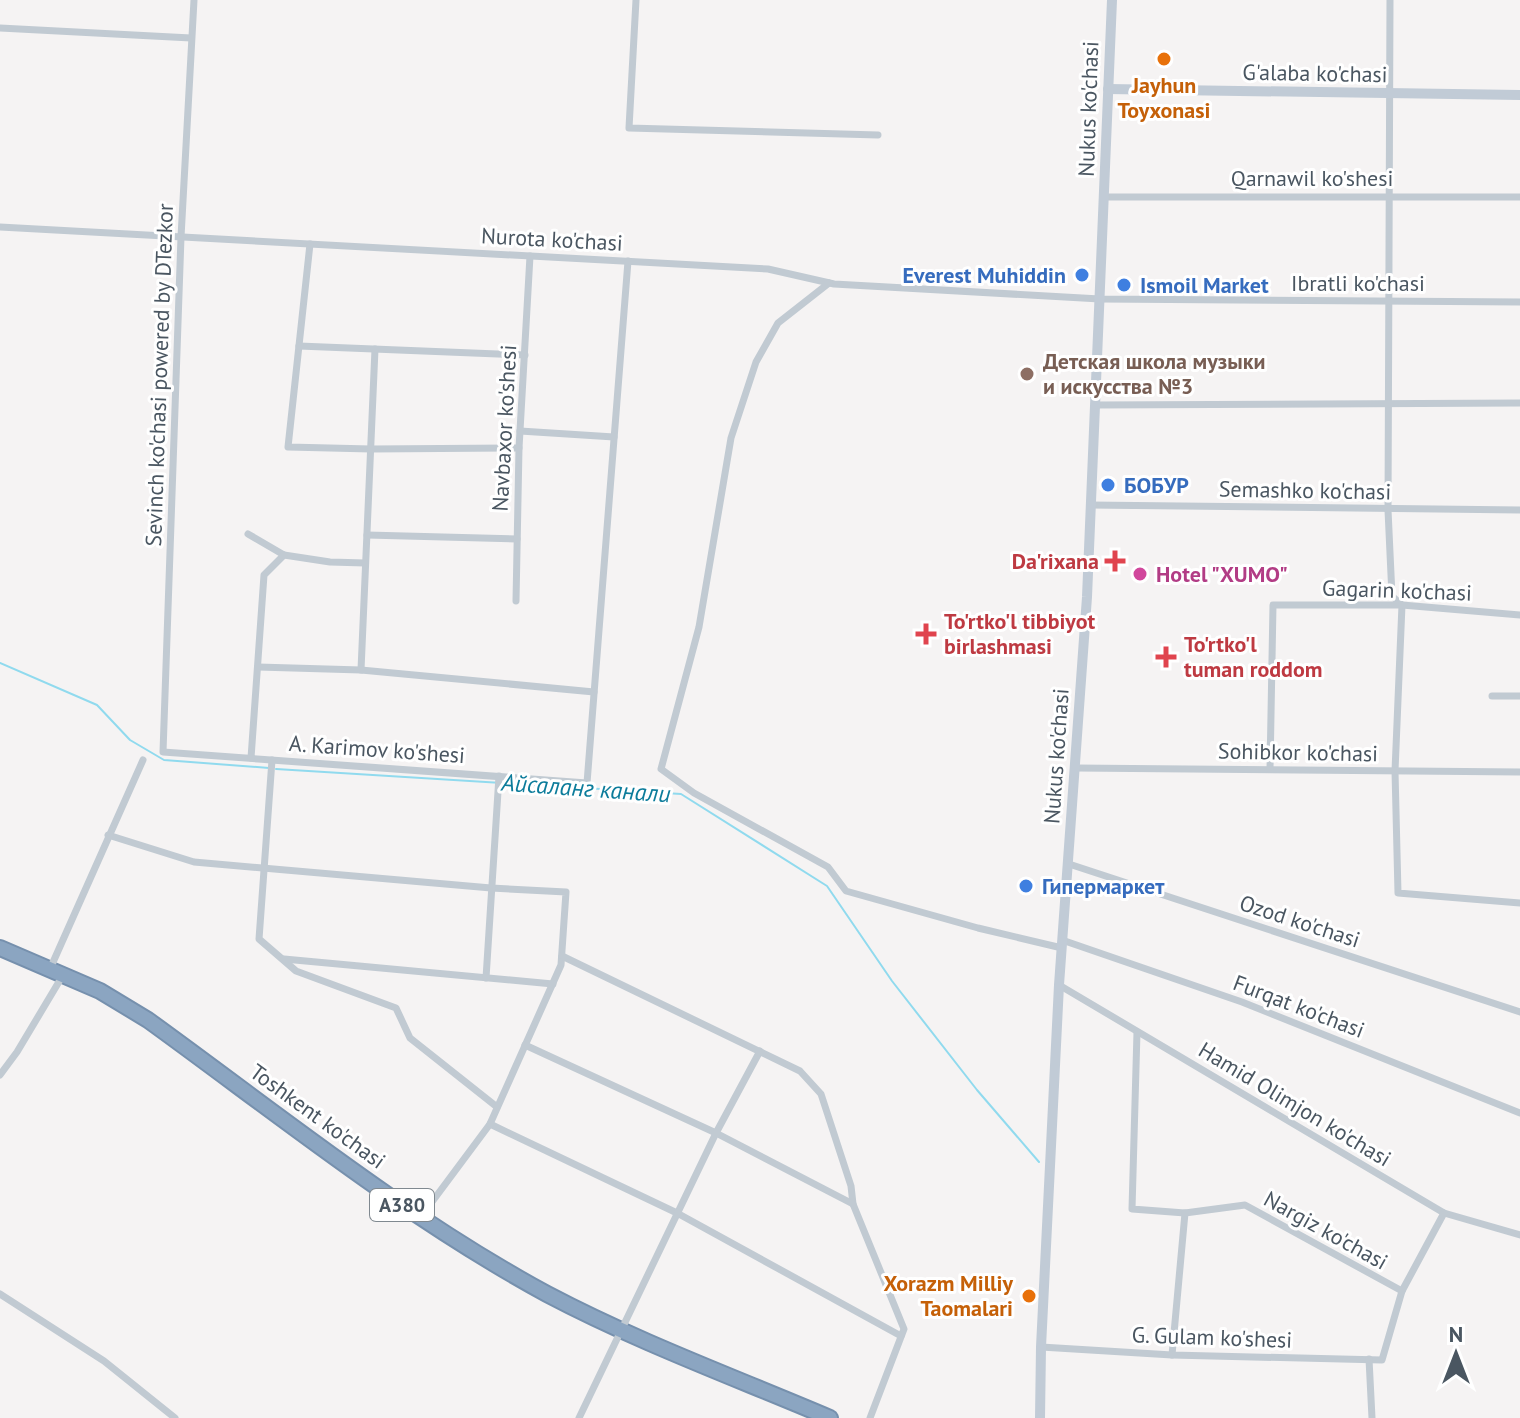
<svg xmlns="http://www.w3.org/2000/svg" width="1520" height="1418" font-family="'PT Sans',sans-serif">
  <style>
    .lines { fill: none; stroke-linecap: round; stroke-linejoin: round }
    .stream { stroke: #90daee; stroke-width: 2 }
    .highway-casing { stroke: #7690ad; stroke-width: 18 }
    .street { stroke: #c1cad2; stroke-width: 7 }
    .secondary { stroke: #c1cbd6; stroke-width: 10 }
    .highway { stroke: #8ba5c1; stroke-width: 14 }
    .food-dot { fill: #e8710a; stroke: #fff; stroke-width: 3 }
    .shop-dot { fill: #3f7fe0; stroke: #fff; stroke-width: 3 }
    .education-dot { fill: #8d6e63; stroke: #fff; stroke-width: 3 }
    .health-dot { fill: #e0444e; stroke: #fff; stroke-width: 3 }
    .hotel-dot { fill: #d1479c; stroke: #fff; stroke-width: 3 }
    .labels { text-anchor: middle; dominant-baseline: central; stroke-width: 6; stroke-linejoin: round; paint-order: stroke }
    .shield { fill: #fff; stroke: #808990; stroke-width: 2 }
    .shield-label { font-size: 20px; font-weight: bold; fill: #4a5661 }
    .street-label { font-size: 22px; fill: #4a5661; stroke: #fff }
    .food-label { font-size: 22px; font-weight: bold; fill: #c56008; stroke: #fff }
    .shop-label { font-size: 22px; font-weight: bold; fill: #366cbe; stroke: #fff; text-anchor: start }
    .education-label { font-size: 22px; font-weight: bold; fill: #785e54; stroke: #fff; text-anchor: start }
    .health-label { font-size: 22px; font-weight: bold; fill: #be3a42; stroke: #fff; text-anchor: start }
    .hotel-label { font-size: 22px; font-weight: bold; fill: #b23c85; stroke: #fff; text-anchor: start }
    .water-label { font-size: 24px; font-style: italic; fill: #0c7c9b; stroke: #fff }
  </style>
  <rect width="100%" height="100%" fill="#f5f3f3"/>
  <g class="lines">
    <!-- stream -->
    <g class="stream">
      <polyline points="0,663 97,705 130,740 164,760 269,768"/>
      <polyline points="276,769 681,794 827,886 892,981 977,1090 1039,1162"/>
    </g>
    <!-- highway casing -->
    <g class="highway-casing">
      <path id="highway" d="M0 948 100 991 148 1020C278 1114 405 1217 547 1294 638 1342 736 1378 830 1418"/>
    </g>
    <!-- street -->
    <g class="street">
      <polyline points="194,0 181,237 163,752 587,783 628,261"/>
      <polyline points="636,0 629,128 878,135"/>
      <polyline points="1390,0 1388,510 1392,596 1402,605 1395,771 1398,893 1520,903"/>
      <polyline points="0,28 191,38"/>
      <polyline points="1104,197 1520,197"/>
      <polyline points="0,227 768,269 834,284 1100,299 1520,302"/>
      <polyline points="310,244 288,447 371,449 519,448"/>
      <polyline points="829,283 778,323 756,362 731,438 699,627 661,769 694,793 828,867 846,891 978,928 1062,948"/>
      <polyline points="299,346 525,355"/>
      <polyline points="1095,405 1520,403"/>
      <polyline points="520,431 614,437"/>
      <polyline points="1090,505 1520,510"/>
      <polyline points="248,534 284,555 330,562 365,563"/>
      <polyline points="367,535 517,539"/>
      <polyline points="516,601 519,448 530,256"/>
      <polyline points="258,667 361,670 594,692"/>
      <polyline points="361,670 375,349"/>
      <polyline points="1492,696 1520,696"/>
      <polyline points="251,758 264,575 284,555"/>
      <polyline points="272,760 259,939 296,971 396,1008 410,1038 497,1107"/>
      <polyline points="1076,768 1520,772"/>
      <polyline points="1270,769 1273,605 1402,605 1520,615"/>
      <polyline points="108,835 194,862 491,888 566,892 561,965 490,1124 420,1218"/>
      <polyline points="1069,864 1520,1012"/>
      <polyline points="1062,940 1242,1002 1520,1113"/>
      <polyline points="562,956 800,1071 821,1094 851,1186 853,1204"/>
      <polyline points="284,959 553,984"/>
      <polyline points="50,969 143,760"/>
      <polyline points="486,978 499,776"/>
      <polyline points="1059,985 1444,1213 1520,1235"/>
      <polyline points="1137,1032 1132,1209 1185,1213 1172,1355"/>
      <polyline points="525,1045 716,1133 853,1204 904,1329 870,1418"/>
      <polyline points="0,1075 17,1052 63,975"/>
      <polyline points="490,1124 677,1213 901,1336"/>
      <polyline points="1185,1213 1245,1205 1402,1291"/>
      <polyline points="0,1294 104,1361 175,1418"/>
      <polyline points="1041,1347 1172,1355 1382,1360 1402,1291 1444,1213"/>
      <polyline points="1369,1359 1372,1418"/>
      <polyline points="579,1418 716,1133 760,1051"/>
    </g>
    <!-- secondary -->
    <g class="secondary">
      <polyline points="1108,89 1520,95"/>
      <polyline points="1040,1418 1041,1347 1059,985 1087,597 1112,0"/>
    </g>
    <!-- highway -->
    <use href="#highway" class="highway"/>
  </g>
  <!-- markers -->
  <g class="food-dot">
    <circle cx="1164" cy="59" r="8"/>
    <circle cx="1029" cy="1296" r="8"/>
  </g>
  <g class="shop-dot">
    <circle cx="1082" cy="275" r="8"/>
    <circle cx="1124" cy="285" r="8"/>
    <circle cx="1108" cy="485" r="8"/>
    <circle cx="1026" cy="886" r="8"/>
  </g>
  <circle class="education-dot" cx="1027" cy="374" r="8"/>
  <g class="health-dot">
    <path d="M1111 549h8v8h8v8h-8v8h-8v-8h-8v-8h8z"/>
    <path d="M922 622h8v8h8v8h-8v8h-8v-8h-8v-8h8z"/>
    <path d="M1162 645h8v8h8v8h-8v8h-8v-8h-8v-8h8z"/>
  </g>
  <circle class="hotel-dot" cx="1140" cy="574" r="8"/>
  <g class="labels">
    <!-- shield labels -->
    <rect class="shield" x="370" y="1189" width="64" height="32" rx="6"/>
    <g class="shield-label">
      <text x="402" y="1205">A380</text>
    </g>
    <!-- street labels -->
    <g class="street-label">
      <text transform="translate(1315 73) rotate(1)">G'alaba ko'chasi</text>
      <text transform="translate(1088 109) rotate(-88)">Nukus ko'chasi</text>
      <text x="1312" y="178">Qarnawil ko'shesi</text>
      <text transform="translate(552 239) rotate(3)">Nurota ko'chasi</text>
      <text x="1358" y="283">Ibratli ko'chasi</text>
      <text transform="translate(159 375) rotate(-88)">Sevinch ko'chasi powered by DTezkor</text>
      <text transform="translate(504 428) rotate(-87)">Navbaxor ko'shesi</text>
      <text transform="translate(1305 490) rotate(1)">Semashko ko'chasi</text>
      <text transform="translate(1397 590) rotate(2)">Gagarin ko'chasi</text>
      <text transform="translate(377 749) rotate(4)">A. Karimov ko'shesi</text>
      <text transform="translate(1298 752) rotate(1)">Sohibkor ko'chasi</text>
      <text transform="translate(1056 756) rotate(-86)">Nukus ko'chasi</text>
      <text transform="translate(1300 921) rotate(18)">Ozod ko'chasi</text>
      <text transform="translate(1299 1006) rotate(21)">Furqat ko'chasi</text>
      <text transform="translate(1295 1104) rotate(31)">Hamid Olimjon ko'chasi</text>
      <text transform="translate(318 1116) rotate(36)">Toshkent ko'chasi</text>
      <text transform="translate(1326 1230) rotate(29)">Nargiz ko'chasi</text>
      <text transform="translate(1212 1337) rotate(2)">G. Gulam ko'shesi</text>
    </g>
    <!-- food labels -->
    <g class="food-label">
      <text x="1164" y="85">Jayhun<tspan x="1164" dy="25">Toyxonasi</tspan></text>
      <text x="1013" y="1283" text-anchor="end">Xorazm Milliy<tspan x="1013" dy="25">Taomalari</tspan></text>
    </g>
    <!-- shop labels -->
    <g class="shop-label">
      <text x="1066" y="275" text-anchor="end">Everest Muhiddin</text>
      <text x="1140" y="285">Ismoil Market</text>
      <text x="1124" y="485">БОБУР</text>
      <text x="1042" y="886">Гипермаркет</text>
    </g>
    <!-- education labels -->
    <g class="education-label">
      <text x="1043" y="361">Детская школа музыки<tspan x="1043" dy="25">и искусства №3</tspan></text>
    </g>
    <!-- health labels -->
    <g class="health-label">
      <text x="1099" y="561" text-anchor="end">Da'rixana</text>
      <text x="944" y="621">To'rtko'l tibbiyot<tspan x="944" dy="25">birlashmasi</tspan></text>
      <text x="1184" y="644">To'rtko'l<tspan x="1184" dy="25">tuman roddom</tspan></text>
    </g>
    <!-- hotel labels -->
    <g class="hotel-label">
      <text x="1156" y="574">Hotel "XUMO"</text>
    </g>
    <!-- water labels -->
    <g class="water-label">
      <text transform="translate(586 788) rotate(4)">Айсаланг канали</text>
    </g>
  </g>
  <!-- north arrow -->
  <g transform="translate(1456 1354)" stroke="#ffffff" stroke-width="6" paint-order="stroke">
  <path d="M0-6L14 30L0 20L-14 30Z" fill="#4a5661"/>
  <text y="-12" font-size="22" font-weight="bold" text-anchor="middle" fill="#4a5661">N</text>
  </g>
</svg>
